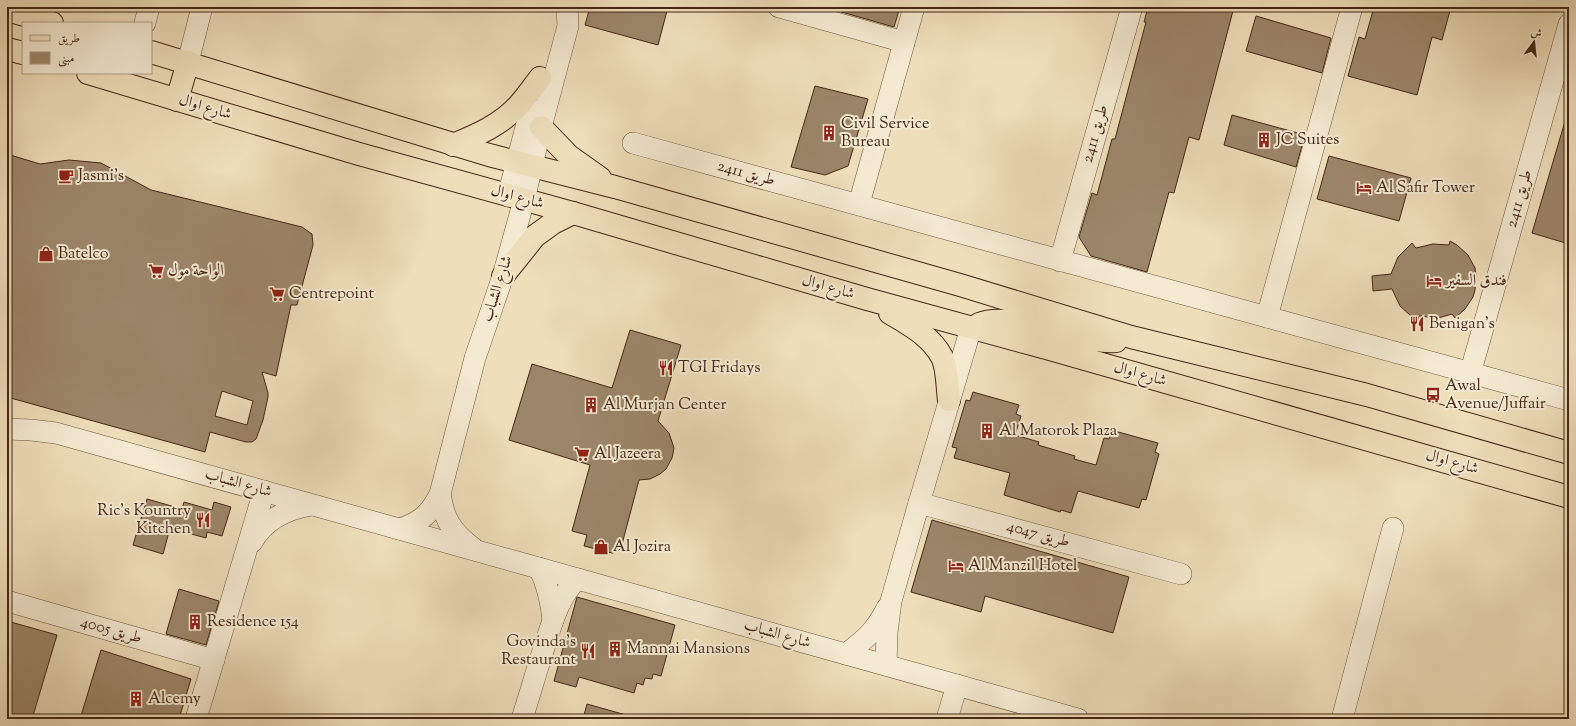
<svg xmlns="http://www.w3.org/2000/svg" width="1576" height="726" font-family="'Sorts Mill Goudy',Amiri,serif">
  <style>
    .building { fill: #9c866a; stroke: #432714; fill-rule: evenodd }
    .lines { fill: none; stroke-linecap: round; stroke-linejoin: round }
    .minor-casing { stroke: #6e553e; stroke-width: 22 }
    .major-casing { stroke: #432714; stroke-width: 24 }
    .minor { stroke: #f4ead2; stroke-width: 21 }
    .major { stroke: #eedeba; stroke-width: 22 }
    .labels { text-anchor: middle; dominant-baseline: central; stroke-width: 4; stroke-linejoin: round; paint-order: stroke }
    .street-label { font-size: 16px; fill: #432714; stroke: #f4ead2 }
    .poi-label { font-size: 16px; fill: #432714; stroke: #f4ead2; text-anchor: start }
  </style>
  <rect width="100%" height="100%" fill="#eedeba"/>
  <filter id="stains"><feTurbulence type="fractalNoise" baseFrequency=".005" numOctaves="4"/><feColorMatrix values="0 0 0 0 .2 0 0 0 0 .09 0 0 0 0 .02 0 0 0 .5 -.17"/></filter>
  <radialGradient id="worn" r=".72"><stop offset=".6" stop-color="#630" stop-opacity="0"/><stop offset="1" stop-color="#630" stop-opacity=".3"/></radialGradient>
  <!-- building -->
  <g class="building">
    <polygon points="590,7 668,7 658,45 585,25"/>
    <polygon points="824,7 900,7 894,27"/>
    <polygon points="1148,7 1234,7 1199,140 1189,137 1174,193 1169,192 1147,272 1091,256 1079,237 1092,193 1097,195 1112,139 1115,139 1146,22 1144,22"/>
    <polygon points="1374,7 1451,7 1442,40 1432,37 1417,95 1348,76 1359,37 1365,39"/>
    <polygon points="1256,16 1331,38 1322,73 1246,51"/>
    <polygon points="815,86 868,99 848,166 825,175 791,167"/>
    <polygon points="1232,115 1305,135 1296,167 1224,145"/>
    <polygon points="1566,118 1569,118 1569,244 1532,233"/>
    <path d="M7 154 40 164 69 160 101 163 151 190 302 227 312 234 313 245 297 305H291L276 376 262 372 268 393V397L263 420 256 439 252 442H246L210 432 205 452 7 397ZM222 391 253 401 247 425 215 416Z"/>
    <polygon points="1329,156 1411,178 1399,221 1317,199"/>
    <polygon points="1450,241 1457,245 1468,255 1475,268 1476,275 1475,290 1473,297 1465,309 1455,318 1452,314 1438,318 1419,316 1418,319 1411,316 1400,306 1392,289 1373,291 1372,276 1391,274 1398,257 1412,243 1416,248 1433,244 1449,245"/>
    <polygon points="630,330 681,345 658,421 669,433 674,448 672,458 666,469 660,474 650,479 639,480 621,548 617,552 612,553 584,546 587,535 572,531 590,465 509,440 532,364 612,388"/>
    <polygon points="973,392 1019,405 1016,414 1021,416 1015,435 1039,442 1038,445 1075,456 1074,459 1096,465 1104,438 1109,439 1111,430 1158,443 1155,452 1159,454 1146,500 1142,499 1139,508 1078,491 1071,513 1061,510 1060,512 1004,495 1010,473 954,458 957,448 952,447 966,400 970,401"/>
    <polygon points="147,499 182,509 184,502 212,510 214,502 231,507 222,536 207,532 206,538 170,528 163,554 133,545"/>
    <polygon points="932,520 1129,577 1113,633 985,596 981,612 911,592"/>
    <polygon points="179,589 219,601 206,645 166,634"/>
    <polygon points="577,597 675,625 661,676 653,674 652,679 645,678 643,685 637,683 634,693 579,677 576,687 554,681"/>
    <polygon points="7,621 57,635 32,719 7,719"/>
    <polygon points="101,650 191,679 179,719 80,719"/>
    <polygon points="587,704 626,715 625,719 583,719"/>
  </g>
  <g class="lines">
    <!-- minor casing -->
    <g class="minor-casing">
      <g id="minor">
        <polyline points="779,7 904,42"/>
        <polyline points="145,23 149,7"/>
        <polyline points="188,62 202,7"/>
        <polyline points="633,143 1569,400"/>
        <polyline points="508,196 531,108"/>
        <polyline points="859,204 914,7"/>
        <polyline points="1060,261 1132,7"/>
        <polyline points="1267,317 1352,7"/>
        <polyline points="1470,374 1569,24"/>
        <polyline points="7,429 31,430 56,433 1078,719"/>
        <path d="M440 494C444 520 452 532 473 548"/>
        <polyline points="919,503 1181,574"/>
        <path d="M400 529C421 522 430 514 440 494L475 358 503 276 524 200 541 127 568 26 567 7"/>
        <path d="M252 542C265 519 287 509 312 505"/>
        <path d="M539 568C548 585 551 601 553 620"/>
        <polyline points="7,601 214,660"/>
        <path d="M846 654C867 638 875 631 887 608"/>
        <polyline points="886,665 887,633 891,601 919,503 971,328"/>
        <polyline points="196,719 264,491"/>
        <path d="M522 719C529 697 535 676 542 654 551 627 557 599 577 579"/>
        <polyline points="947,719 957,685"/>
        <polyline points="1342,719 1393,528"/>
      </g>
    </g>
    <!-- major casing -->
    <g class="major-casing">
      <g id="major">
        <polyline points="7,10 52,23"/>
        <polyline points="7,49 23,53"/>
        <polyline points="151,52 489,155 615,187 960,285 1131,337 1367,395 1569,453"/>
        <polyline points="88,73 359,154 573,213 867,299 1046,348 1569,497"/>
        <polyline points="177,100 188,62"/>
        <polyline points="541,127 569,156 600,178"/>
        <path d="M453 145C477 135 501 125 519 105 527 96 533 87 540 78"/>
        <polyline points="503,276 535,236 553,223 573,213"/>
        <path d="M890 313C910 325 931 336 942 357 948 369 947 387 949 400"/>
        <path d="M979 324C1012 310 1077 344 1116 341"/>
      </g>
    </g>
    <!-- minor -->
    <use href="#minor" class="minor"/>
    <!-- major -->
    <use href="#major" class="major"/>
  </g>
  <!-- icons -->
  <defs>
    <g id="building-bare" transform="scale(1.2)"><path d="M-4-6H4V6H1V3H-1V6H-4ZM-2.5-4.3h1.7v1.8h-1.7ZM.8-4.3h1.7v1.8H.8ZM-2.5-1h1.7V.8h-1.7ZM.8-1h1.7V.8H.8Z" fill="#8f2418" stroke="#f4ead2" stroke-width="2.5" paint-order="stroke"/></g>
    <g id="cafe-bare" transform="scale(1.2)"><path d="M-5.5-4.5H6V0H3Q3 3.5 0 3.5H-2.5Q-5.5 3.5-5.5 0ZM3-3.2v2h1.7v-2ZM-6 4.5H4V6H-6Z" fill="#8f2418" stroke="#f4ead2" stroke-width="2.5" paint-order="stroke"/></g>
    <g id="hotel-bare" transform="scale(1.2)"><path d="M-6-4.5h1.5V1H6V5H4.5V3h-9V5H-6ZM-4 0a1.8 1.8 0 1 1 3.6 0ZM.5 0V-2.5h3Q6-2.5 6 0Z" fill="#8f2418" stroke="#f4ead2" stroke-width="2.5" paint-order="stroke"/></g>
    <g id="shop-bare" transform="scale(1.2)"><path d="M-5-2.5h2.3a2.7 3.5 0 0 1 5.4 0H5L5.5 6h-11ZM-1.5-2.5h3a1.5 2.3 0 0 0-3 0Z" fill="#8f2418" stroke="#f4ead2" stroke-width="2.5" paint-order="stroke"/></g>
    <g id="supermarket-bare" transform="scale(1.2)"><path d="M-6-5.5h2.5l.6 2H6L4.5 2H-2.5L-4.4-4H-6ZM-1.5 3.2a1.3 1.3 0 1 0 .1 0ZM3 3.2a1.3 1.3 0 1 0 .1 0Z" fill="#8f2418" stroke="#f4ead2" stroke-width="2.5" paint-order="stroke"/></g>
    <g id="restaurant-bare" transform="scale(1.2)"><path d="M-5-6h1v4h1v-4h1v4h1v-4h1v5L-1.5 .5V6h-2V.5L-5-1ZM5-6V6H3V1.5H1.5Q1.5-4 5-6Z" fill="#8f2418" stroke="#f4ead2" stroke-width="2.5" paint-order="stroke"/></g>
    <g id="bus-bare" transform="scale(1.2)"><path d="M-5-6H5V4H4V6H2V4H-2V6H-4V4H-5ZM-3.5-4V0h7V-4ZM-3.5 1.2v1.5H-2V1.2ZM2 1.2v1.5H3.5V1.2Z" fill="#8f2418" stroke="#f4ead2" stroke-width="2.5" paint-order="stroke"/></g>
  </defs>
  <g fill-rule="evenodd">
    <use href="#building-bare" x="829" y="133"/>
    <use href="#building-bare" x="1264" y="140"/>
    <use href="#cafe-bare" x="66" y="176"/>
    <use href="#hotel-bare" x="1364" y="188"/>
    <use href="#shop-bare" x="46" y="254"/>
    <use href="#supermarket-bare" x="156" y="271"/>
    <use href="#hotel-bare" x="1434" y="281"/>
    <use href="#supermarket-bare" x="277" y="294"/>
    <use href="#restaurant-bare" x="1417" y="324"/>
    <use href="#restaurant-bare" x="666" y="368"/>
    <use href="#bus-bare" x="1433" y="395"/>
    <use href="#building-bare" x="591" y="405"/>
    <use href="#building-bare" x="987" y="431"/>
    <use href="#supermarket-bare" x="582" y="454"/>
    <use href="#restaurant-bare" x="203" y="520"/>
    <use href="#shop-bare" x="601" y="547"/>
    <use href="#hotel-bare" x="956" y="566"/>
    <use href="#building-bare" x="195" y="622"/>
    <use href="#building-bare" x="615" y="649"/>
    <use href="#restaurant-bare" x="588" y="651"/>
    <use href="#building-bare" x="136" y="699"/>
  </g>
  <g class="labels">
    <!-- street labels -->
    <g class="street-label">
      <text transform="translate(205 108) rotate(17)">شارع اوال</text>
      <text transform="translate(1096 134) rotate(-74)">طريق 2411</text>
      <text transform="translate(746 174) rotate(15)">طريق 2411</text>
      <text transform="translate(517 198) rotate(15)">شارع اوال</text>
      <text transform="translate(1520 199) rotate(-74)">طريق 2411</text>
      <text transform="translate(828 288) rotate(16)">شارع اوال</text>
      <text transform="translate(498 289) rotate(-72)">شارع الشباب</text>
      <text transform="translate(1140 375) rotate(16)">شارع اوال</text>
      <text transform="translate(1452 463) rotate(16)">شارع اوال</text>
      <text transform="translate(238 484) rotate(16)">شارع الشباب</text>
      <text transform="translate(1038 535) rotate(15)">طريق 4047</text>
      <text transform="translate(111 631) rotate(16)">طريق 4005</text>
      <text transform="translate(777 635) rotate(16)">شارع الشباب</text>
    </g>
    <!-- poi labels -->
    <g class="poi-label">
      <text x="841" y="124">Civil Service<tspan x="841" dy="18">Bureau</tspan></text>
      <text x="1276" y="140">JC Suites</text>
      <text x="78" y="176">Jasmi's</text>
      <text x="1376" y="188">Al Safir Tower</text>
      <text x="58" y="254">Batelco</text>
      <text x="168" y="271">الواحة مول</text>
      <text x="1446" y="281">فندق السفير</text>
      <text x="289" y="294">Centrepoint</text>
      <text x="1429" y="324">Benigan's</text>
      <text x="678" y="368">TGI Fridays</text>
      <text x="1445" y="386">Awal<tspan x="1445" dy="18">Avenue/Juffair</tspan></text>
      <text x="603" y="405">Al Murjan Center</text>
      <text x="999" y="431">Al Matorok Plaza</text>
      <text x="594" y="454">Al Jazeera</text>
      <text x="191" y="511" text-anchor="end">Ric's Kountry<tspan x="191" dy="18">Kitchen</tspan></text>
      <text x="613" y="547">Al Jozira</text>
      <text x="968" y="566">Al Manzil Hotel</text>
      <text x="207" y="622">Residence 154</text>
      <text x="576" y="642" text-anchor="end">Govinda's<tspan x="576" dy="18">Restaurant</tspan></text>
      <text x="627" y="649">Mannai Mansions</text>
      <text x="148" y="699">Alcemy</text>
    </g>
  </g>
  <!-- margin -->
  <rect width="1576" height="726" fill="none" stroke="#eedeba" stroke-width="24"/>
  <rect x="8" y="8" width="1560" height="710" fill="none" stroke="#432714" stroke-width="2"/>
  <rect x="12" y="12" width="1552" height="702" fill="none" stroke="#432714"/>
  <!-- legend -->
  <rect x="22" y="22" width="130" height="52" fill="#f4ead2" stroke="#ad9c86"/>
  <rect x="30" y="35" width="20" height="6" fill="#eedeba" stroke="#ad9c86"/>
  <text x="58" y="42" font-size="12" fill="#432714">طريق</text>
  <rect x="30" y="52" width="20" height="12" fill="#9c866a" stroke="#ad9c86"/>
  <text x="58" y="62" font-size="12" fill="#432714">مبنى</text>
  <!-- north arrow -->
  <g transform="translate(1534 42) rotate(15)" stroke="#f4ead2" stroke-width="3" paint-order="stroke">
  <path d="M0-3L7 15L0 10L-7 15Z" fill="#432714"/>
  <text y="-6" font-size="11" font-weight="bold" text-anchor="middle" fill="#432714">ش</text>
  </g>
  <rect width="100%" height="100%" filter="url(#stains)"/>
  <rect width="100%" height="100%" fill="url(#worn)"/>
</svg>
